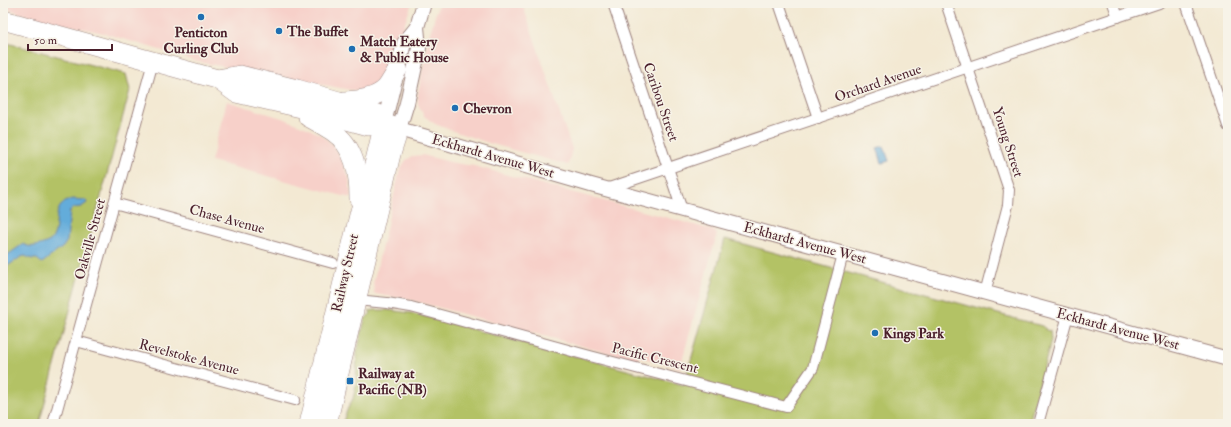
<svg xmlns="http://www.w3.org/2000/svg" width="1231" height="427" font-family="'IM FELL Double Pica',serif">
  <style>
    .built { fill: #f7d0c9 }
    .green { fill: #b3c265; stroke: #7e7048 }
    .water { fill: #63acda; stroke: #566682 }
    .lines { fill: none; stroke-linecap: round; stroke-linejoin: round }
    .street-casing { stroke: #9e847f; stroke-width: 12 }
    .secondary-casing { stroke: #9e847f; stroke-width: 16 }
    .highway-casing { stroke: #9e847f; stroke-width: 20 }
    .street { stroke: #fff; stroke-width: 10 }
    .secondary { stroke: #fff; stroke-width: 14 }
    .highway { stroke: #fff; stroke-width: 19 }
    .poi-dot { fill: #1f6fb2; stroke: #f7f3e8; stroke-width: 1.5 }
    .labels { text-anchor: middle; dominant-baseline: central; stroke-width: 3; stroke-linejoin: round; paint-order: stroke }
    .poi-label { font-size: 14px; font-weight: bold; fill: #4a1f2b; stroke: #f7f3e8; text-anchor: start }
    .street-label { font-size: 14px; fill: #4a1f2b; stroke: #f7f3e8 }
  </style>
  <rect width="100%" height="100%" fill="#f7f3e8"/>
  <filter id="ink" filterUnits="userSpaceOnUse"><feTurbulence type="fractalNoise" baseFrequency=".025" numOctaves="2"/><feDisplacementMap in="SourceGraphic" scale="8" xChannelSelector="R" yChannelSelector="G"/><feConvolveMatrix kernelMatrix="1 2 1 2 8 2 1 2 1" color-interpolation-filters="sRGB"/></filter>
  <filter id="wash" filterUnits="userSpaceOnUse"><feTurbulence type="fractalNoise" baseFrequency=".012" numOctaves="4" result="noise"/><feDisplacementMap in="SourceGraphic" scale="16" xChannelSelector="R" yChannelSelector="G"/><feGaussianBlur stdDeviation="0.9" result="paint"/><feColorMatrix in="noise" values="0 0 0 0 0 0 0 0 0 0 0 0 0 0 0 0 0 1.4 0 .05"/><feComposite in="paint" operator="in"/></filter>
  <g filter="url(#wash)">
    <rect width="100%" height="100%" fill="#f3e9d3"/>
    <!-- built -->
    <g class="built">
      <polygon points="3,3 412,3 383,83 362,92 199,62 104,33 30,17 3,7"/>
      <polygon points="439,3 522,3 572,149 568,165 492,144 456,132 435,124 424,116 418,104 418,93 429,36"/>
      <polygon points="227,101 285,119 307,128 321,135 334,146 341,158 349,178 351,198 211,161"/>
      <polygon points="422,155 454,163 474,166 713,230 717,234 680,368 640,357 634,360 411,300 376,294 373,292 375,290 373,284 400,170 406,160 414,156"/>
    </g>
    <!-- green -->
    <g class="green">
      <polygon points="3,42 126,74 130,90 39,424 3,424"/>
      <polygon points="725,239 1042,326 1048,331 1050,330 1051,340 1029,424 342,424 348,408 353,399 356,386 357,352 365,319 371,313 369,311 376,310 388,310 411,313 684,385"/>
    </g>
    <!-- water -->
    <g class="water">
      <polygon points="884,146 889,161 882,163 877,148"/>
      <path d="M72 199 86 200 87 203 81 207 73 208 70 211 67 241 63 247 42 263 37 259H32L25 256 21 257 3 269V258L23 244C30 249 42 245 50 241 63 228 47 207 72 199Z"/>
    </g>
  </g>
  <g filter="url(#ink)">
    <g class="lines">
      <!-- street casing -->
      <g class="street-casing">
        <g id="street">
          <polyline points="613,3 682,210"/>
          <polyline points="779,3 818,118"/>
          <polyline points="946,3 1009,190 1008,205 985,293"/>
          <polyline points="1113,3 1118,17"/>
          <polyline points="1186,3 1228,126"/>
          <polyline points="606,189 1159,3"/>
          <polyline points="114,203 333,263"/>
          <polyline points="356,300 387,303 411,307 590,356 786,407 813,368 843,254"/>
          <polyline points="76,341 295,400"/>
          <polyline points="53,424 153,62"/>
          <polyline points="1038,424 1068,315"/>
        </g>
      </g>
      <!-- secondary casing -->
      <g class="secondary-casing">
        <g id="secondary">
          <polyline points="424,3 417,27 419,48 407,103 399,129 591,185 1228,359"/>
          <polyline points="384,123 404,43 417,27"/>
        </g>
      </g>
      <!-- highway casing -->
      <g class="highway-casing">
        <g id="highway">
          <polyline points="3,20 217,79 236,93 310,110 369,126 384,123 399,129 391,154 327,424"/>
          <polyline points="217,79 240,75 297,89 339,101 377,114 384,123"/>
          <path d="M344 101C358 100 375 99 386 88 390 83 394 75 398 69"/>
          <path d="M308 117C316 121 324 126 332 131 355 146 359 174 359 199"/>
          <polyline points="309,424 360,211 368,190 384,123"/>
        </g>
      </g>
      <!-- street -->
      <use href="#street" class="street"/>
      <!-- secondary -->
      <use href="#secondary" class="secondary"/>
      <!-- highway -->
      <use href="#highway" class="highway"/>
    </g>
  </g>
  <!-- markers -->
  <g class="poi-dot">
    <circle cx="201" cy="17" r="4"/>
    <circle cx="279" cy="31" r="4"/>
    <circle cx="352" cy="49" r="4"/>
    <circle cx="455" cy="108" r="4"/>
    <circle cx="875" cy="333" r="4"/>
    <rect x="346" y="377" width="8" height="8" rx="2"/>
  </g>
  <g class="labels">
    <!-- poi labels -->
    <g class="poi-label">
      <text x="287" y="31">The Buffet</text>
      <text x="201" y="32" text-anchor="middle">Penticton<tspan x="201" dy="16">Curling Club</tspan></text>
      <text x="360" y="41">Match Eatery<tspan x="360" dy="16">&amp; Public House</tspan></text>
      <text x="463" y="108">Chevron</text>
      <text x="883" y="333">Kings Park</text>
      <text x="358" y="373">Railway at<tspan x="358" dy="16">Pacific (NB)</tspan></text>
    </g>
    <!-- street labels -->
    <g class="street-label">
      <text transform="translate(878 83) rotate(-19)">Orchard Avenue</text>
      <text transform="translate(661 102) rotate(71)">Caribou Street</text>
      <text transform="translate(1008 142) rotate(72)">Young Street</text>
      <text transform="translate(493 156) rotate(16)">Eckhardt Avenue West</text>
      <text transform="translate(227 219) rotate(15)">Chase Avenue</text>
      <text transform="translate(90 239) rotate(-75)">Oakville Street</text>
      <text transform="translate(805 243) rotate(15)">Eckhardt Avenue West</text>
      <text transform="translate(345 273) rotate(-77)">Railway Street</text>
      <text transform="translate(1118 329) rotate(15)">Eckhardt Avenue West</text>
      <text transform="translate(189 357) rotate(15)">Revelstoke Avenue</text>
      <text transform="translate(655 358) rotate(14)">Pacific Crescent</text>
    </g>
  </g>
  <!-- margin -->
  <rect width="1231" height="427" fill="none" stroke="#f7f3e8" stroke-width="16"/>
  <!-- scale -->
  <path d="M28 44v6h84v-6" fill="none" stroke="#4a1f2b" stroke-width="2"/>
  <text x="34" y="44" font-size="12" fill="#4a1f2b" stroke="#f7f3e8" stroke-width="3" paint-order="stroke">50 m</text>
</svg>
